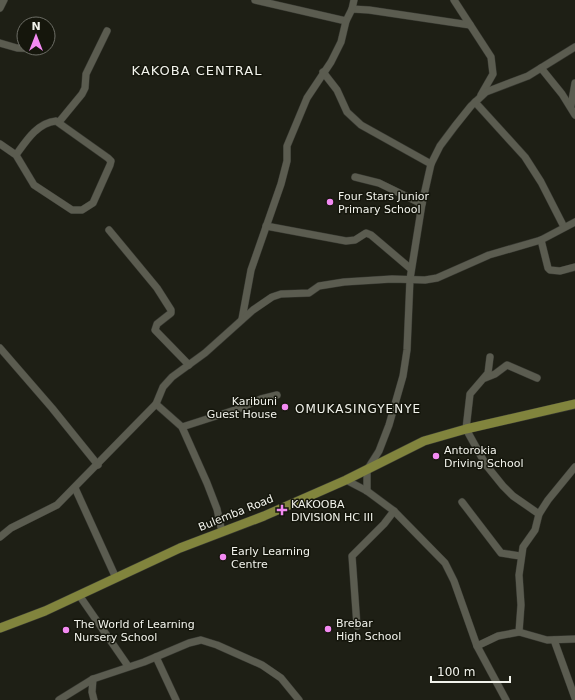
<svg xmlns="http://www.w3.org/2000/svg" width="575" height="700" font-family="'DejaVu Sans',sans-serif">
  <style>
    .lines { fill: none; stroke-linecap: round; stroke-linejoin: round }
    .minor-casing { stroke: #373831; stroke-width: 8 }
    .major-casing { stroke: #373831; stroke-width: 10 }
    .minor { stroke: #5b5c50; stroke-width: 7 }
    .major { stroke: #81843d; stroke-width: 9 }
    .poi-dot { fill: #f38af2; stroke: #15160c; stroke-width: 1.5 }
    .labels { text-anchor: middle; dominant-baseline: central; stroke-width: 3; stroke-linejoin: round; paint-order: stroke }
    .poi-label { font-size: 11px; fill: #f2f3ec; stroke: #15160c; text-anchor: start }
    .street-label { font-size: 11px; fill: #f2f3ec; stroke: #15160c }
    .neighbourhood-label { font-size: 12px; letter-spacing: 1px; fill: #f2f3ec; stroke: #15160c }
    .quarter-label { font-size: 13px; letter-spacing: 1px; fill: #f2f3ec; stroke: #15160c }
  </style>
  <rect width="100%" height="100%" fill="#1e1f15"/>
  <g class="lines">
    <!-- minor casing -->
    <g class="minor-casing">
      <g id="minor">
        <polyline points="255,0 346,21 352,9 369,10 470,25"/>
        <polyline points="454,0 491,57 493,74 481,95"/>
        <polyline points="0,8 4,0"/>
        <polyline points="352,9 354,0"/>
        <polyline points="0,43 17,48 42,49"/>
        <polyline points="541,68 562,94 575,115"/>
        <polyline points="323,72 337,90 347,112 361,125 431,164"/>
        <polyline points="475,102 525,157 541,182 564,227"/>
        <polyline points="571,106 575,83"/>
        <polyline points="59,122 82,94 85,88 86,74 107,31"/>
        <path d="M0 144 16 155 34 185 72 210H82L93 203 110 165 111 161 108 158 56 121C37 123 26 141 16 155"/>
        <polyline points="355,177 379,183 422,204"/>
        <polyline points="266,226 346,241 355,240 366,233 371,235 411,269"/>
        <polyline points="109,230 157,288 171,310 171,313 157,324 155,330 189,365"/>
        <polyline points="541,240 548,268 550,270 560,271 575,267"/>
        <polyline points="242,319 251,270 281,184 287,161 287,146 307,98 331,62 341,42 346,21"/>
        <polyline points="0,348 52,408 98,465"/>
        <polyline points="490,357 488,373 470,394 466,429 486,465 503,486 513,496 539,514"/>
        <polyline points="485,378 495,374 507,365 537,378"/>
        <polyline points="156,404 182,427 207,483 217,509 222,532"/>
        <polyline points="182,427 238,409 261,399 277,395"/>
        <polyline points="346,480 367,491 394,511 445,563 454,581 477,646 506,700"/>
        <polyline points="75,488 116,578"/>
        <polyline points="367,491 367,470 379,451 389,425 403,376 407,350 410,279 422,204 431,164 440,146 455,126 471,106 486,92 528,76 575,47"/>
        <polyline points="462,502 501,553 520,556"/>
        <polyline points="0,537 11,528 57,505 156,404 163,387 172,377 205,353 253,310 272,297 281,294 309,293 319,286 344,282 392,279 425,280 437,278 489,255 541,240 575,222"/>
        <polyline points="79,595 128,666"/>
        <polyline points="357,626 352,556 384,524 394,511"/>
        <polyline points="519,632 547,640 575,639"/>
        <polyline points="554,640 575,698"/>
        <polyline points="477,646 498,636 519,632 521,605 519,575 523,547 535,530 539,514 548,500 575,467"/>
        <polyline points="156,657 176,700"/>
        <polyline points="93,679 92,692 94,700"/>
        <polyline points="59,700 93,679 144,662 189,643 201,640 217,645 262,665 281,678 299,700"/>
      </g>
    </g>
    <!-- major casing -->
    <g class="major-casing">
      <polyline id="major" points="0,628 45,611 180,548 264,516 346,480 424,441 466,429 575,404"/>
    </g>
    <!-- minor -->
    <use href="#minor" class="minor"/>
    <!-- major -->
    <use href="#major" class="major"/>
  </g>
  <!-- markers -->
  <g class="poi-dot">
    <circle cx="330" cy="202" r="4"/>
    <circle cx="285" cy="407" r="4"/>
    <circle cx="436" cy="456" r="4"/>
    <path d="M280 504h4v4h4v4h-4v4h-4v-4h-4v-4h4z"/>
    <circle cx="223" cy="557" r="4"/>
    <circle cx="328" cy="629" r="4"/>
    <circle cx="66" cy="630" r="4"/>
  </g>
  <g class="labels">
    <!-- poi labels -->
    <g class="poi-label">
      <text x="338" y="196">Four Stars Junior<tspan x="338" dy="13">Primary School</tspan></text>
      <text x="277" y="401" text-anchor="end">Karibuni<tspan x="277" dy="13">Guest House</tspan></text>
      <text x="444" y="450">Antorokia<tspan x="444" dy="13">Driving School</tspan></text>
      <text x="291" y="504">KAKOOBA<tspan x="291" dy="13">DIVISION HC III</tspan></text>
      <text x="231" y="551">Early Learning<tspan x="231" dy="13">Centre</tspan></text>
      <text x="336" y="623">Brebar<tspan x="336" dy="13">High School</tspan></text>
      <text x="74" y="624">The World of Learning<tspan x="74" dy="13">Nursery School</tspan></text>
    </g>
    <!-- street labels -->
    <g class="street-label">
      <text transform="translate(236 513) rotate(-22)">Bulemba Road</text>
    </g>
    <!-- neighbourhood labels -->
    <g class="neighbourhood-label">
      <text x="358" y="409">OMUKASINGYENYE</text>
    </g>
    <!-- quarter labels -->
    <g class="quarter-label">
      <text x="197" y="70">KAKOBA CENTRAL</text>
    </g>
  </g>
  <!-- north arrow -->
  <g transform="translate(36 36)"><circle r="19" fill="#15160c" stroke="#6d6e66"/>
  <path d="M0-3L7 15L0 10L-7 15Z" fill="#f38af2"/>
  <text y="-6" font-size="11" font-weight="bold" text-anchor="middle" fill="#f2f3ec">N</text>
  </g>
  <!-- scale -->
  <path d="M431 676v6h79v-6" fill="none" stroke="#f2f3ec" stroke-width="2"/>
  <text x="437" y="676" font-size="12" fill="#f2f3ec" stroke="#15160c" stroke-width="3" paint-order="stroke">100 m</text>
</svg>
